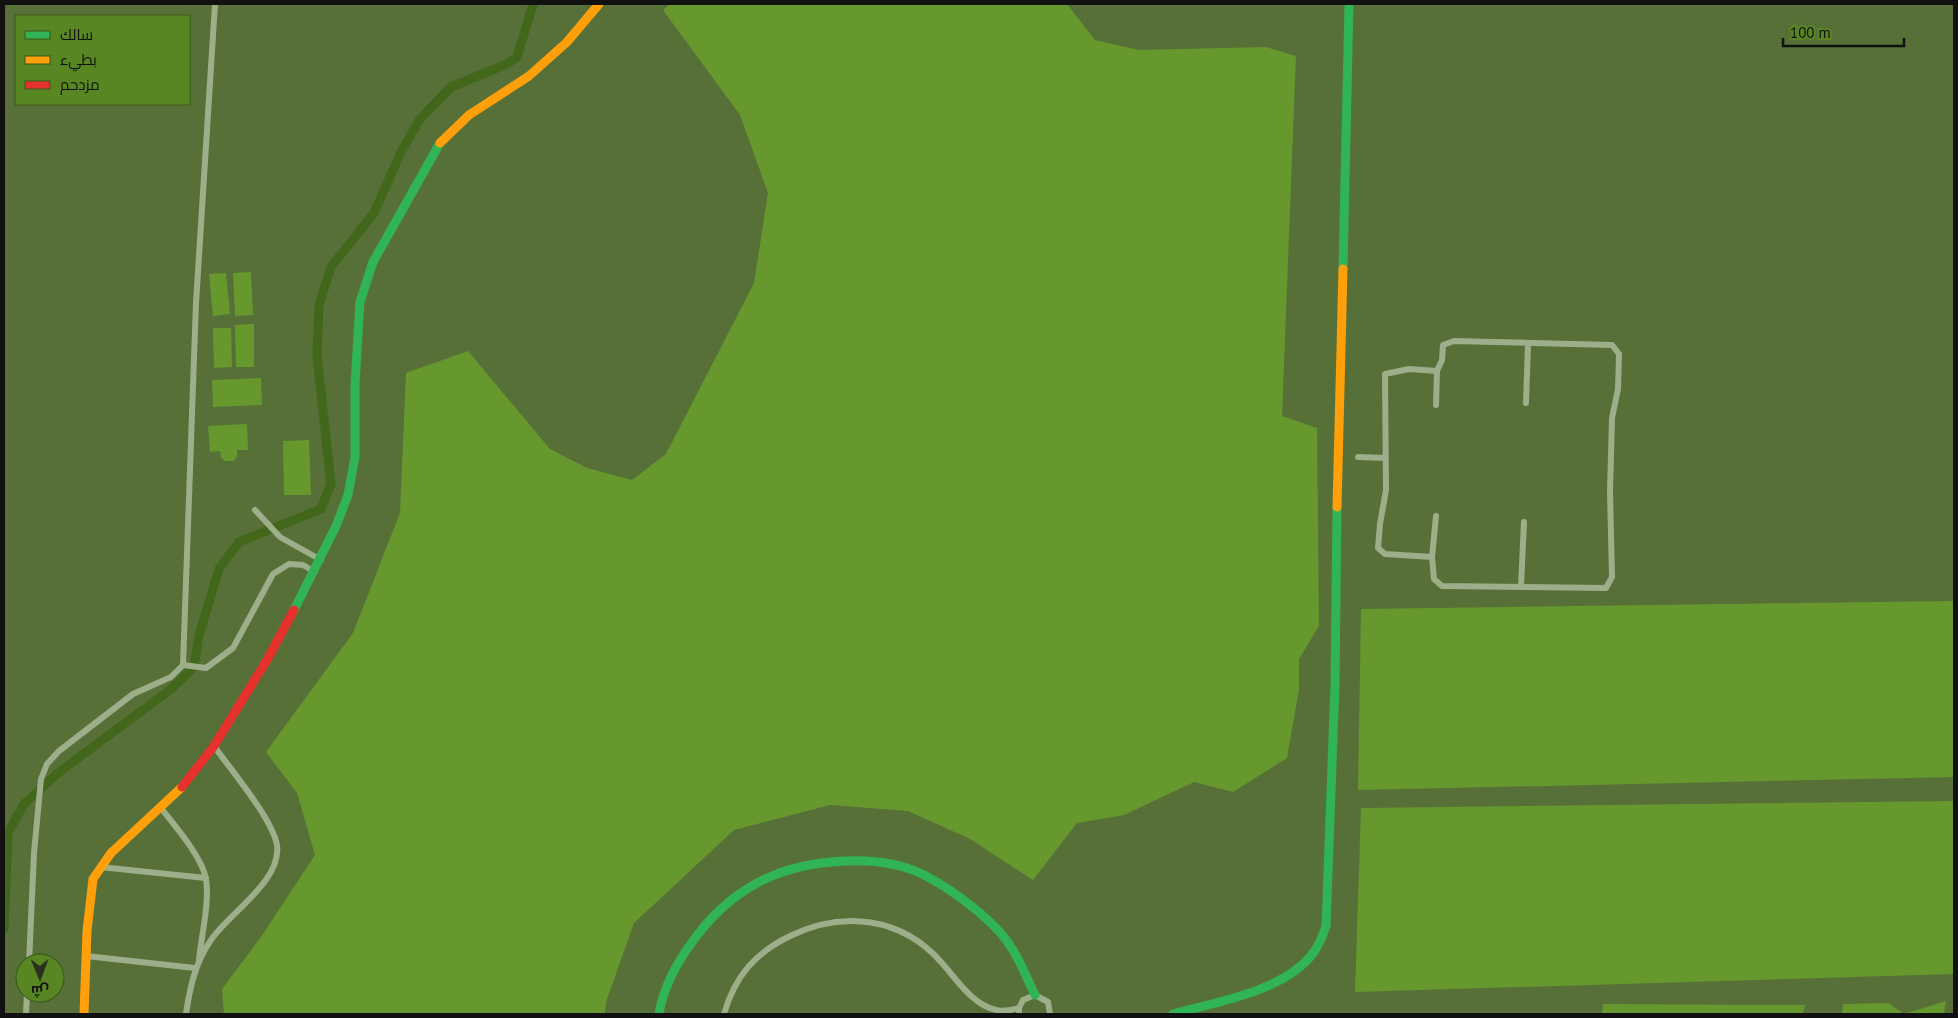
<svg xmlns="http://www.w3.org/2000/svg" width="1958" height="1018" font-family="'PT Sans',Cairo,sans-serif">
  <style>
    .green { fill: #67982e }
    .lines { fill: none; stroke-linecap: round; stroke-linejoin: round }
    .canal { stroke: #42661a; stroke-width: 9 }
    .street { stroke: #9dae8b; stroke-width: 6 }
    .fast { stroke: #30b455; stroke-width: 9 }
    .slow { stroke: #ff9f0a; stroke-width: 9 }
    .jam { stroke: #e5322d; stroke-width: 9 }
  </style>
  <rect width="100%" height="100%" fill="#567038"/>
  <!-- green -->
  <g class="green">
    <polygon points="670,4 1067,4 1095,40 1139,50 1266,47 1296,56 1282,416 1317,428 1319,626 1299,659 1299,689 1287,758 1233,792 1194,782 1124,815 1077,823 1033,880 970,839 908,811 830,805 734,830 634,923 606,1002 605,1014 224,1014 222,989 261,937 315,855 297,793 266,752 353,633 400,513 406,373 468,351 550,449 587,468 632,480 666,454 754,283 768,193 740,115 663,10"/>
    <polygon points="251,272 253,315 235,316 233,273"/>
    <polygon points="226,273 230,314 213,316 209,274"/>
    <polygon points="254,324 254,367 236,367 235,325"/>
    <polygon points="213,328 231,328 232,367 214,368"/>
    <polygon points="261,378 262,405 213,407 212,380"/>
    <polygon points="247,424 248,450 237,450 237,457 233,461 224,461 221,457 220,451 210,452 208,426"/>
    <polygon points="309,440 311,495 284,495 283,441"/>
    <polygon points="1954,601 1954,777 1358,790 1361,609"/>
    <polygon points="1954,801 1954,974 1355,992 1361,808"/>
    <polygon points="1946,1001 1944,1014 1842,1014 1843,1004 1888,1003 1904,1014"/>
    <polygon points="1603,1004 1805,1005 1803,1014 1602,1014"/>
  </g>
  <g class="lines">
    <!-- canal -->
    <polyline class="canal" points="4,929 8,833 24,804 58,773 171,689 194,667 199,635 219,569 239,542 321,509 331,484 317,356 319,305 331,267 374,213 401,152 420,119 451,87 507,64 517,57 533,4"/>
    <!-- street -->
    <g class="street">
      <polygon points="1454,341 1612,345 1619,354 1618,389 1612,418 1610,491 1612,577 1606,588 1442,586 1434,579 1432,557 1385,554 1378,548 1380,524 1386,490 1385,374 1409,369 1437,371 1442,360 1443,345"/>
      <polyline points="1526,403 1528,344"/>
      <polyline points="1436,405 1437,371"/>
      <polyline points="1358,457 1385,458"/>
      <polyline points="255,510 280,537 321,560"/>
      <polyline points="1432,557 1436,516"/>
      <polyline points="1521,586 1524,522"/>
      <polyline points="183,665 206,668 233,648 273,574 289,564 303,565 315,572"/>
      <path d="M161 808C175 826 202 857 206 879 210 902 201 937 199 960"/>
      <polyline points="100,867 206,878"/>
      <polyline points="86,956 195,968"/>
      <polyline points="29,963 34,853 41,779 47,764 59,751 133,694 171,677 183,665 196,303 215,4"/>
      <polyline points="26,1014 27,993"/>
      <path d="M186 1014C190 987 195 963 211 940 229 913 282 881 277 845 272 818 231 770 214 746"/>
      <path d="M724 1014C735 976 755 953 790 936 843 910 902 917 942 963 957 980 973 1005 996 1010 1004 1012 1011 1010 1019 1008"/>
      <polyline points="1019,1014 1019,1008 1023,1000 1035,995 1048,1002 1050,1014"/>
    </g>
    <!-- fast -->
    <g class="fast">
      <polyline points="1343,269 1349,4"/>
      <polyline points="294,610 336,526 348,495 355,457 355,384 360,302 373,262 440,143"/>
      <path d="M659 1014C663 989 675 966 690 945 729 889 779 863 847 861 873 860 900 863 924 875 952 889 995 921 1011 947 1021 962 1027 979 1035 995"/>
      <path d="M1173 1014C1216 1002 1280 992 1310 957 1318 948 1322 937 1326 926L1335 685 1337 507"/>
    </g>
    <!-- slow -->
    <g class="slow">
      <polyline points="440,143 469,115 529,76 567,42 599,4"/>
      <polyline points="1337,507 1343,269"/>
      <polyline points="84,1014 87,931 93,879 111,853 182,787"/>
    </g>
    <!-- jam -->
    <polyline class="jam" points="182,787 214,746 267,660 294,610"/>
  </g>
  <!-- border -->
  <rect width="1958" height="1018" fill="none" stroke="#111111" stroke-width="10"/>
  <!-- legend -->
  <rect x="15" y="15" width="175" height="90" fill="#578622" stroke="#3b571b"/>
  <rect x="25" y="31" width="25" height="8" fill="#30b455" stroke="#3b571b"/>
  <text x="60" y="40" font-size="15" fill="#111111">سالك</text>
  <rect x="25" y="56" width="25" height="8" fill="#ff9f0a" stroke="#3b571b"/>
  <text x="60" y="65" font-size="15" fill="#111111">بطيء</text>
  <rect x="25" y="81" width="25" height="8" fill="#e5322d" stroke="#3b571b"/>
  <text x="60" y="90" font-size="15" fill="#111111">مزدحم</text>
  <!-- north arrow -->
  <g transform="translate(40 978) rotate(179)"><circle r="24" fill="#578622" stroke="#3b571b"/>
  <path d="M0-4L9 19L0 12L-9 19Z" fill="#29321f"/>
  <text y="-8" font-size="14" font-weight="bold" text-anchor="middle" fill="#111111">ش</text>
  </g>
  <!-- scale -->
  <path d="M1783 38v8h121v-8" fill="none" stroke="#111111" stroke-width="2.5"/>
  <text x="1790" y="38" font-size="15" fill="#111111" stroke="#578622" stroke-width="4" paint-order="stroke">100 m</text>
</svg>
